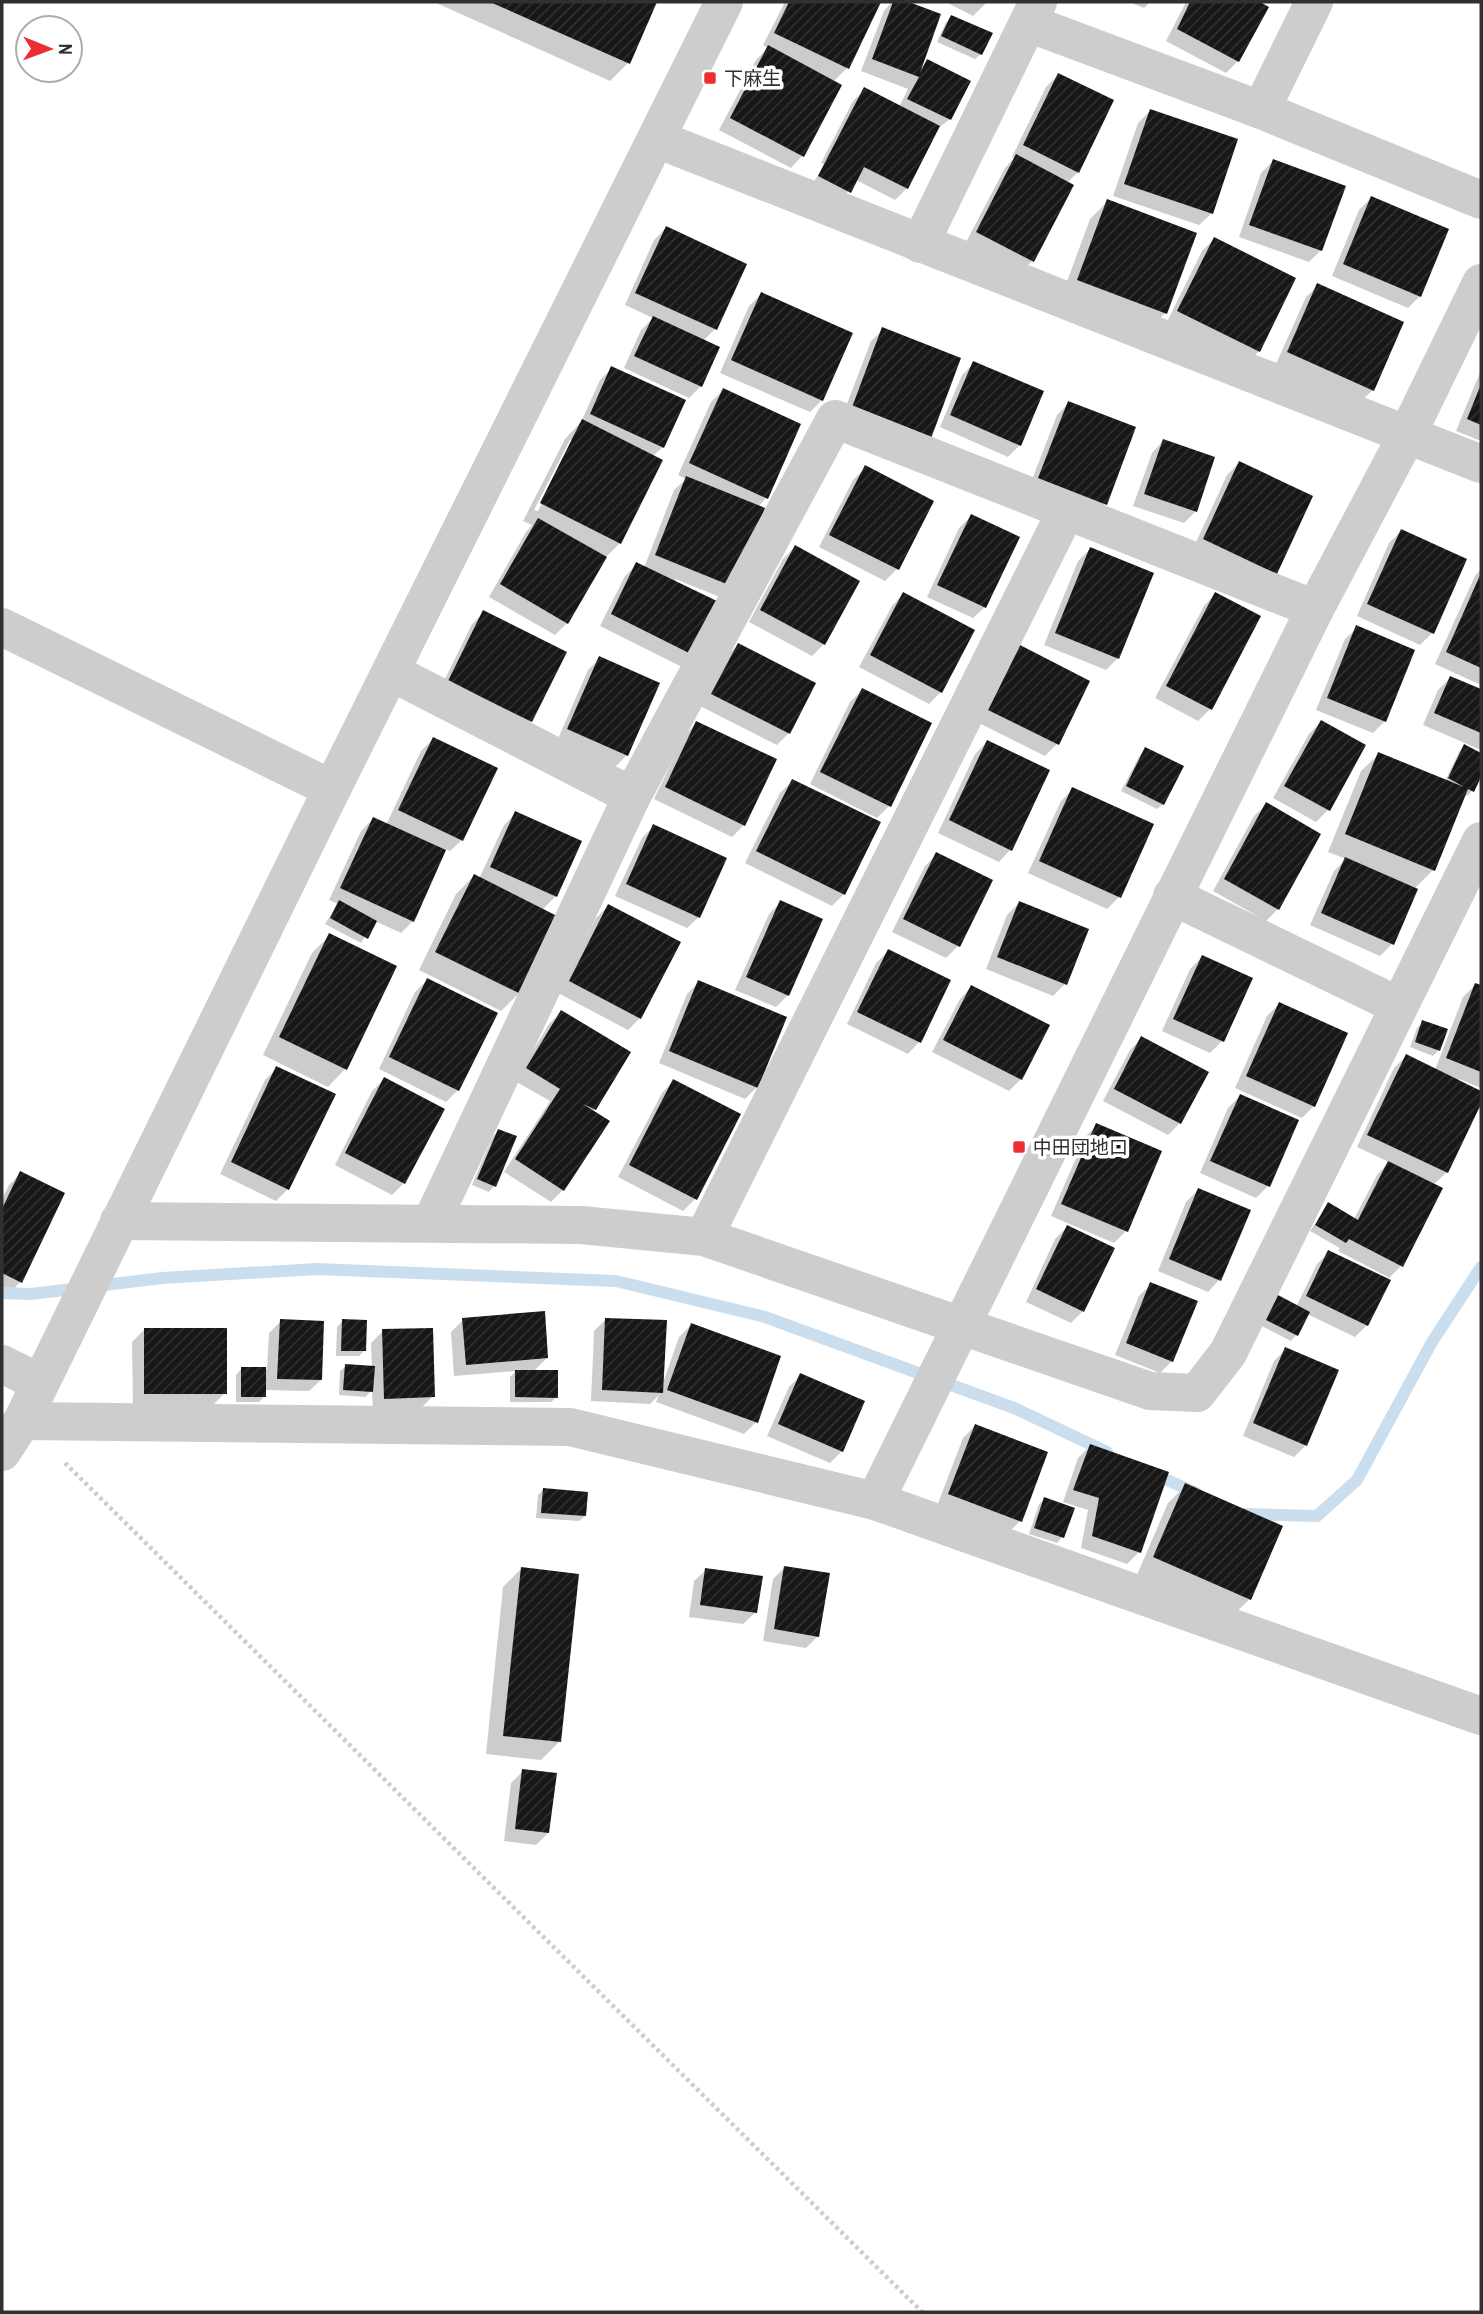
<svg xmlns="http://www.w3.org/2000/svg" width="1483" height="2314" font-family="'Archivo Narrow','Noto Sans JP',sans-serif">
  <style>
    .shadow { fill: #0003; fill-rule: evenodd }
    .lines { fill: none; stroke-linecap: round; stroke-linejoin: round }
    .stream { stroke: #cadeee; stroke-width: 12 }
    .building { fill: url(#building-hatch) }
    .path { stroke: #cdcdcd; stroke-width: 4.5; stroke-dasharray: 3.5 3.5; stroke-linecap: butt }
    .minor { stroke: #cdcdcd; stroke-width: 38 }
    .poi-dot { fill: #ed2d32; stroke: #fff; stroke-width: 2.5 }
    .labels { text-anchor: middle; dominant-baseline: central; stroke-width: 7; stroke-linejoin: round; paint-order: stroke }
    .poi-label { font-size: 19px; fill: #303030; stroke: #fff; text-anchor: start }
  </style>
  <defs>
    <pattern id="building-hatch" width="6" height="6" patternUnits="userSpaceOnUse" patternTransform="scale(1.75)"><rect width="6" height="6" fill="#171717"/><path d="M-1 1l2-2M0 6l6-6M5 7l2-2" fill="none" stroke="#303030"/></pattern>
  </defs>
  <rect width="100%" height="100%" fill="#fff"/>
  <!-- shadow -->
  <g class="shadow">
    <polygon points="434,2 655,2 628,63 610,81"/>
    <polygon points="785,2 879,2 847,68 833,82 802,156 791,168 719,130 756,60 768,48 763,45"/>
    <polygon points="892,2 904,2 939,15 920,69 927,61 950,119 936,130 907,188 895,200 856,180 844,197 814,182 824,164 821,163 853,101 865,89 899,107 908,89 861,71 884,11"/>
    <polygon points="946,2 987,2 973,16"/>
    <polygon points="1129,2 1150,2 1144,8"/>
    <polygon points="1186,2 1256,2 1266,7 1238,61 1226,73 1166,41"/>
    <polygon points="951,17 981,54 975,59 937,42 946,22"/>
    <polygon points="1058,75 1078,172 1067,183 1032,261 1020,273 965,244 1005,168 1014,158 1012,157 1046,87"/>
    <polygon points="1150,111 1236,140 1211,214 1199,225 1113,196 1138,123"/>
    <polygon points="1273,161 1321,250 1309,262 1239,237 1261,173"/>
    <polygon points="1371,198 1420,296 1408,308 1332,276 1359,210"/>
    <polygon points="1108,201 1165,313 1147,331 1061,298 1090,219"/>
    <polygon points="666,228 745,265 715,329 703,341 701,386 689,398 624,368 641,330 653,318 625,305 654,240"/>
    <polygon points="1214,239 1294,279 1259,351 1247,363 1166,324 1202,251"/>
    <polygon points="1318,286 1373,390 1361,401 1276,364 1306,297"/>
    <polygon points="761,294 822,400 810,412 720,373 749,306"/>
    <polygon points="883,330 959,359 840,422 871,341"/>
    <polygon points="974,363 1020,445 1008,457 940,427 962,375"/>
    <path d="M612 368 663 447 653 456 620 543 604 559 567 623 555 635 489 597 526 532 532 525 523 521 565 439 581 422 600 380ZM570 440H573L538 511 534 510Z"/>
    <polygon points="1481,370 1481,441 1456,431"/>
    <polygon points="723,390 799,424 766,498 758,507 720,597 675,579 692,654 680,666 600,626 625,576 637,564 644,568 674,490 686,479 678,475 711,402"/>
    <polygon points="1069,403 1105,504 1094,516 1028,490 1057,415"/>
    <polygon points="1163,441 1196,511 1184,523 1133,506 1152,453"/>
    <polygon points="1239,463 1276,573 1192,551 1227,475"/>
    <polygon points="865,468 897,569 885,581 819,547 853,480"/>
    <polygon points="971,516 985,607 973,618 927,597 959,528"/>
    <polygon points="1401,531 1465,560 1432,633 1420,645 1357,616 1389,543"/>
    <polygon points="795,547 858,582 824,644 812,656 749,622 783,559"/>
    <polygon points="1090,549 1118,658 1106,670 1044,645 1078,561"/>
    <polygon points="1481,569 1481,685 1435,664 1475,576"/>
    <polygon points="903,594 941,692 929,704 859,667 892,606"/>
    <polygon points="1215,594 1259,617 1210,709 1198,721 1155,698 1204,606"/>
    <polygon points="484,612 564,653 530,721 518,733 438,693 472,624"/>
    <polygon points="1357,628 1413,651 1385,721 1373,733 1316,710 1345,639"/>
    <polygon points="738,645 789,733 777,745 700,706 726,657"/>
    <polygon points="600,658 627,755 615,767 557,741 588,670"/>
    <polygon points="1008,659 1088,682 1057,744 1045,756 977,722"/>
    <polygon points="1450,678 1481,691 1481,750 1423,725 1438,690"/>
    <polygon points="862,690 889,806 877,818 810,784 850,702"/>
    <polygon points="1321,722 1364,746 1328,810 1316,822 1273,798 1309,734"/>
    <polygon points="697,723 744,825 732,837 654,799 685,735"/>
    <polygon points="433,739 462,840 450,851 445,849 413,921 401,933 375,921 361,943 325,924 338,904 329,900 361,831 373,819 386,825 421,751"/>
    <polygon points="987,742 1010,850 999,862 938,833 975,754"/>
    <polygon points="1464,747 1481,755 1481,773 1472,791 1467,796 1464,795 1433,870 1414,889 1392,944 1380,956 1310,925 1334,871 1346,859 1328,852 1361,771 1379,754 1445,781 1459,752"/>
    <polygon points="1145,750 1163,804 1157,809 1121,791 1140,755"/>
    <polygon points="792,781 844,894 832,906 745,863 780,793"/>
    <polygon points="1073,789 1119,897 1107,909 1028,873 1061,801"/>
    <polygon points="1266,805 1278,909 1266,921 1213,891 1254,816"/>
    <polygon points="516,813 556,896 542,910 519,993 501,1011 419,970 456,894 474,876 479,879 504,825"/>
    <polygon points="654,826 699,917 687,928 615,896 642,838"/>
    <polygon points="937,854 990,881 958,946 946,958 892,932 925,866"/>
    <polygon points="781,902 788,995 776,1007 735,990 769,914"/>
    <polygon points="1019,903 1065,984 1053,996 986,969 1007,915"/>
    <polygon points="608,906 640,1018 628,1030 558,993 596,918"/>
    <polygon points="330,935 345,1069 328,1087 263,1055 312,953"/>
    <polygon points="888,951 919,1042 908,1054 847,1024 876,963"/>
    <polygon points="1202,957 1222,1041 1210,1053 1162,1031 1190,969"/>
    <polygon points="427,980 458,1090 446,1102 379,1069 415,992"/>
    <polygon points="699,982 757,1087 745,1099 659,1063 687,994"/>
    <polygon points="1475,985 1481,987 1481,1088 1459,1079 1458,1082 1481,1093 1481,1100 1447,1172 1433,1185 1401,1266 1387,1280 1367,1325 1355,1337 1307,1314 1296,1335 1291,1341 1262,1326 1273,1303 1296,1307 1317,1264 1329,1252 1387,1280 1388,1277 1338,1251 1340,1248 1310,1231 1329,1204 1354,1219 1377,1175 1389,1162 1357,1147 1394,1068 1406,1056 1435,1070 1463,997"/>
    <polygon points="971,987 1021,1079 1009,1091 932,1052 960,999"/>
    <polygon points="1279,1004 1314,1106 1302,1118 1235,1088 1267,1016"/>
    <polygon points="561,1012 628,1052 593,1112 563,1190 551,1202 504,1172 550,1101 515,1081 549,1024"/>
    <polygon points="1423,1022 1439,1050 1433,1056 1410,1047 1417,1028"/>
    <polygon points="1142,1038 1207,1072 1180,1123 1168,1135 1103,1101 1130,1050"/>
    <polygon points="277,1068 288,1189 276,1201 220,1174 265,1080"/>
    <polygon points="384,1079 404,1183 392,1195 335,1165 372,1091"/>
    <polygon points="673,1081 695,1199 683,1211 618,1177 662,1093"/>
    <polygon points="1240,1096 1297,1121 1268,1186 1256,1198 1200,1173 1228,1108"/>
    <polygon points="1097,1125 1126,1231 1114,1243 1051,1216 1085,1137"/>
    <polygon points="498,1131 494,1186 489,1192 472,1185 493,1136"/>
    <polygon points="21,1173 20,1282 9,1294 2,1290 2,1199 9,1185"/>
    <polygon points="1198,1190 1219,1280 1208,1292 1158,1271 1186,1202"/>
    <polygon points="1067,1227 1083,1311 1071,1323 1026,1302 1055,1239"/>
    <polygon points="1151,1284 1172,1361 1160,1373 1115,1355 1139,1296"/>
    <polygon points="606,1319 663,1383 679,1337 691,1325 756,1422 744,1434 656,1402 659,1395 650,1404 591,1401 594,1331"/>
    <polygon points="463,1320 547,1358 533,1372 557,1397 551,1402 510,1402 510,1377 516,1371 454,1376 451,1332"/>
    <polygon points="281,1321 321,1380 309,1391 264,1390 265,1396 259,1402 236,1402 236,1375 241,1369 267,1369 269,1333"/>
    <polygon points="343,1321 365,1350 359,1356 336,1356 337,1327"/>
    <polygon points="144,1330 225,1393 213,1405 133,1406 132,1342"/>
    <polygon points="383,1331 433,1396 421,1408 373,1410 372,1390 365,1397 339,1395 340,1371 346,1366 372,1367 371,1343"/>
    <polygon points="1286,1349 1306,1445 1294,1457 1243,1436 1274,1361"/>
    <polygon points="801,1375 842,1451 830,1463 767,1436 789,1387"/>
    <polygon points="975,1426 1020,1521 1008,1533 937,1506 963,1438"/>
    <polygon points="1090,1446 1139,1552 1127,1564 1081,1548 1088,1510 1063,1502 1078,1458"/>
    <polygon points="1186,1485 1250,1599 1232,1616 1137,1575 1168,1503"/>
    <polygon points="543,1490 585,1516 579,1521 536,1518 538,1495"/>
    <polygon points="1045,1499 1062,1537 1057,1543 1029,1534 1039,1504"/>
    <polygon points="785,1567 818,1636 806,1648 763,1641 773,1579"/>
    <polygon points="521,1569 559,1742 541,1760 486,1754 503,1587"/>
    <polygon points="706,1570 755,1613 743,1624 689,1617 694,1581"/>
    <polygon points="523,1771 548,1833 536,1845 504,1841 511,1783"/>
  </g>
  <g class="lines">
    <!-- stream -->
    <g class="stream">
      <polyline points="2,1293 31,1294 162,1278 317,1269 616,1281 765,1317 1014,1408 1107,1452"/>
      <polyline points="1152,1473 1196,1493"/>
      <polyline points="1241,1514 1317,1516 1357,1480 1432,1342 1481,1267"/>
    </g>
  </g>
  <!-- building -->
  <g class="building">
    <polygon points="490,2 657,2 630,64"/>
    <polygon points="789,2 881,2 849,69 774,33"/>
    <polygon points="893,2 909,2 941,14 920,73 927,59 971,81 951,120 907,99 919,77 872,59"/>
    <polygon points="1190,2 1260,2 1269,7 1239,62 1177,29"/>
    <polygon points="951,15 993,33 982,55 941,36"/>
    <polygon points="768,45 842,85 804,157 730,118"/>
    <polygon points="1058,73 1114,100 1079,173 1023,145"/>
    <polygon points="864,87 940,126 908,189 864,167 851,193 818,176"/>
    <polygon points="1150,109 1238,139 1213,214 1124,184"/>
    <polygon points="1016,154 1074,185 1034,262 976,232"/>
    <polygon points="1273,159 1346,186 1322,251 1249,225"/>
    <polygon points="1371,196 1449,229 1421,297 1343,264"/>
    <polygon points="1107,199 1197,233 1167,314 1077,280"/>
    <polygon points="666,226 747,264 717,330 635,293"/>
    <polygon points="1214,237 1296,278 1260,352 1177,311"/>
    <polygon points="1317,283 1404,322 1374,391 1287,352"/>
    <polygon points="761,292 853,333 823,401 731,360"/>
    <polygon points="653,316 720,347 702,387 634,356"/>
    <polygon points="882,327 961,358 930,441 851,410"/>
    <polygon points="973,361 1044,391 1021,446 950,415"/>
    <polygon points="611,366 686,400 664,448 590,414"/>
    <polygon points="1481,384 1481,425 1467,419"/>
    <polygon points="723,388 801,424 768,499 689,463"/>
    <polygon points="1068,401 1136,427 1107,505 1038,478"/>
    <polygon points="582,419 663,460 621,544 540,503"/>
    <polygon points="1163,439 1215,457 1197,512 1144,494"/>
    <polygon points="1239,461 1313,496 1277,574 1203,539"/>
    <polygon points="865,465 934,501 899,570 829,535"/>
    <polygon points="686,476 765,508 734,587 655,555"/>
    <polygon points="971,514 1020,537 986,608 937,585"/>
    <polygon points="538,518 607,557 568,624 500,584"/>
    <polygon points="1401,529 1467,559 1434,634 1367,604"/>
    <polygon points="795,545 860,581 825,645 760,610"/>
    <polygon points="1090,547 1154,573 1119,659 1055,633"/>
    <polygon points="636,562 719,602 693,655 611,614"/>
    <polygon points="1481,573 1481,668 1446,652"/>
    <polygon points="903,592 975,630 942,693 870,655"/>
    <polygon points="1215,592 1261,616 1212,710 1166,686"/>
    <polygon points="483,610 567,652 532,722 448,681"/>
    <polygon points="1356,625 1415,650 1386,722 1327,698"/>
    <polygon points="738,643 816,683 790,734 711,694"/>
    <polygon points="1020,645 1090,681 1059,745 988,710"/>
    <polygon points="599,656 660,683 628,756 567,729"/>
    <polygon points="1450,676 1481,689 1481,733 1434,713"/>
    <polygon points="862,688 932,723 891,807 820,772"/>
    <polygon points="1321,720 1366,745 1330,811 1284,786"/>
    <polygon points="696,721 777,759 745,826 665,787"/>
    <polygon points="433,737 498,768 463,841 398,810"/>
    <polygon points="987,740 1050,770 1012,851 949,820"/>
    <polygon points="1464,744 1481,753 1481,777 1474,792 1468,789 1435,871 1345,834 1378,752 1464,787 1448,778"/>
    <polygon points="1145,747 1184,766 1164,805 1126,786"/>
    <polygon points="792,779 881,822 845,895 756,851"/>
    <polygon points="1072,787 1154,824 1121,898 1039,861"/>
    <polygon points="1266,802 1321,834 1279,910 1224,879"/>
    <polygon points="515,811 582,841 557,897 490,867"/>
    <polygon points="373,817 446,850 414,922 340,888"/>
    <polygon points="653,824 727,858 700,918 626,884"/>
    <polygon points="936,852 993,880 960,947 903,919"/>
    <polygon points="1345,857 1418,889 1394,945 1321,913"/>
    <polygon points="474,874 559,917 521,994 435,952"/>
    <polygon points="339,900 377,921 368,939 330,918"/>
    <polygon points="780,900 823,919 789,996 746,977"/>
    <polygon points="1019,901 1089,929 1067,985 997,957"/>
    <polygon points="608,904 681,942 641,1019 569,981"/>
    <polygon points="329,933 397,966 347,1070 279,1037"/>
    <polygon points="888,949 951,980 921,1043 857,1012"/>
    <polygon points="1202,955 1253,978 1224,1042 1173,1019"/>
    <polygon points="427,978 498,1013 459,1091 389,1057"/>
    <polygon points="698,980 787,1017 758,1088 669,1051"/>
    <polygon points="1475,983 1481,985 1481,1072 1446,1058"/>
    <polygon points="971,985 1050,1025 1022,1080 943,1040"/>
    <polygon points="1279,1002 1348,1033 1315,1107 1246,1076"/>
    <polygon points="561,1010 631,1052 596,1110 583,1104 610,1121 564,1191 515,1159 560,1089 526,1068"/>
    <polygon points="1422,1020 1448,1029 1440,1051 1415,1042"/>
    <polygon points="1141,1036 1209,1072 1181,1124 1114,1089"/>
    <polygon points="1406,1054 1481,1091 1481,1104 1448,1173 1367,1135"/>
    <polygon points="276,1066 336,1094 289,1190 231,1162"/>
    <polygon points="384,1077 445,1109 405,1184 345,1153"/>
    <polygon points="673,1079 741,1114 697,1200 629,1165"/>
    <polygon points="1240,1094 1299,1120 1270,1187 1210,1161"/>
    <polygon points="1096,1123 1162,1151 1128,1232 1061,1204"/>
    <polygon points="498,1129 517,1136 496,1187 477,1179"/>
    <polygon points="1388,1161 1443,1188 1403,1267 1349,1239 1346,1243 1315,1225 1328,1202 1358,1220"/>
    <polygon points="20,1171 65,1193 22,1283 2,1273 2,1209"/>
    <polygon points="1198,1188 1251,1210 1221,1281 1169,1259"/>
    <polygon points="1067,1225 1115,1248 1084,1312 1036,1289"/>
    <polygon points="1328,1250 1391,1280 1368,1326 1306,1296"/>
    <polygon points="1150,1282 1198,1301 1173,1362 1126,1343"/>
    <polygon points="1278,1295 1310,1312 1298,1336 1266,1320"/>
    <polygon points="545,1311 548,1358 466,1365 462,1318"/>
    <polygon points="605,1318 667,1320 663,1393 602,1390"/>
    <polygon points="280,1319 324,1321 322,1380 277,1379"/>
    <polygon points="342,1319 367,1320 366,1351 341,1351"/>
    <polygon points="691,1323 781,1356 758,1423 667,1390"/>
    <rect x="144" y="1328" width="83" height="66"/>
    <polygon points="433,1328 435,1397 384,1399 382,1329"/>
    <polygon points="1285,1347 1339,1370 1307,1446 1253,1423"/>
    <polygon points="345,1364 375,1366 373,1392 343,1390"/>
    <rect x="241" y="1367" width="25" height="30"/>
    <polygon points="515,1370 558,1370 558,1398 515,1397"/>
    <polygon points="800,1373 865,1401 843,1452 778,1424"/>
    <polygon points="975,1424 1048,1452 1022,1522 948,1494"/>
    <polygon points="1090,1444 1169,1472 1141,1553 1092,1536 1099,1498 1073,1490"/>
    <polygon points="1185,1483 1283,1526 1251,1600 1153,1557"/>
    <polygon points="543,1488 588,1492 586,1516 541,1513"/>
    <polygon points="1044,1497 1075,1508 1064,1538 1034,1528"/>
    <polygon points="784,1566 830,1573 819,1637 774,1629"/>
    <polygon points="521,1567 579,1574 561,1742 503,1736"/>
    <polygon points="705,1568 763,1576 757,1613 700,1605"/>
    <polygon points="522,1769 557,1773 549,1833 515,1829"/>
  </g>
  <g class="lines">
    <!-- path -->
    <polyline class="path" points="65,1463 922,2312"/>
    <!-- minor -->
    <g class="minor">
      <polyline points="1028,23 1261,110 1481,200"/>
      <polyline points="1261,110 1314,2"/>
      <polyline points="657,139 1481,464"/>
      <polyline points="920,244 1038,2"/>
      <polyline points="2,627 332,789"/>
      <polyline points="391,672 632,796"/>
      <polyline points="1172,896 1399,1006"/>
      <polyline points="119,1221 581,1225 704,1237 1150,1391 1197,1393 1228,1353 1481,841"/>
      <polyline points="431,1223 632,796 835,419 1315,609"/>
      <polyline points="704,1237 1066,511"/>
      <polyline points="2,1364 40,1383"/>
      <polyline points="22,1421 570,1427 875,1501 1481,1716"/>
      <polyline points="2,1452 22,1421 332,789 724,2"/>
      <polyline points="875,1501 1315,609 1407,435 1481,283"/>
    </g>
  </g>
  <!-- markers -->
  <g class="poi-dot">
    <rect x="703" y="71" width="14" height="14" rx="3.5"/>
    <rect x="1012" y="1140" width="14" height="14" rx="3.5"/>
  </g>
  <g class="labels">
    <!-- poi labels -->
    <g class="poi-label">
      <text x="724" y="78">下麻生</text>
      <text x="1033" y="1147">中田団地口</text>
    </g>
  </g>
  <!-- border -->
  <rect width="1483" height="2314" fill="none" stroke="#303030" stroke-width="7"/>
  <!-- north arrow -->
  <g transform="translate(49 49) rotate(91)"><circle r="33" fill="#ffffff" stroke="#acacac" stroke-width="2"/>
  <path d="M0-5L12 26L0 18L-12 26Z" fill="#ed2d32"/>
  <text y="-10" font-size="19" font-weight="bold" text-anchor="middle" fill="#303030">N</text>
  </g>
</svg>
